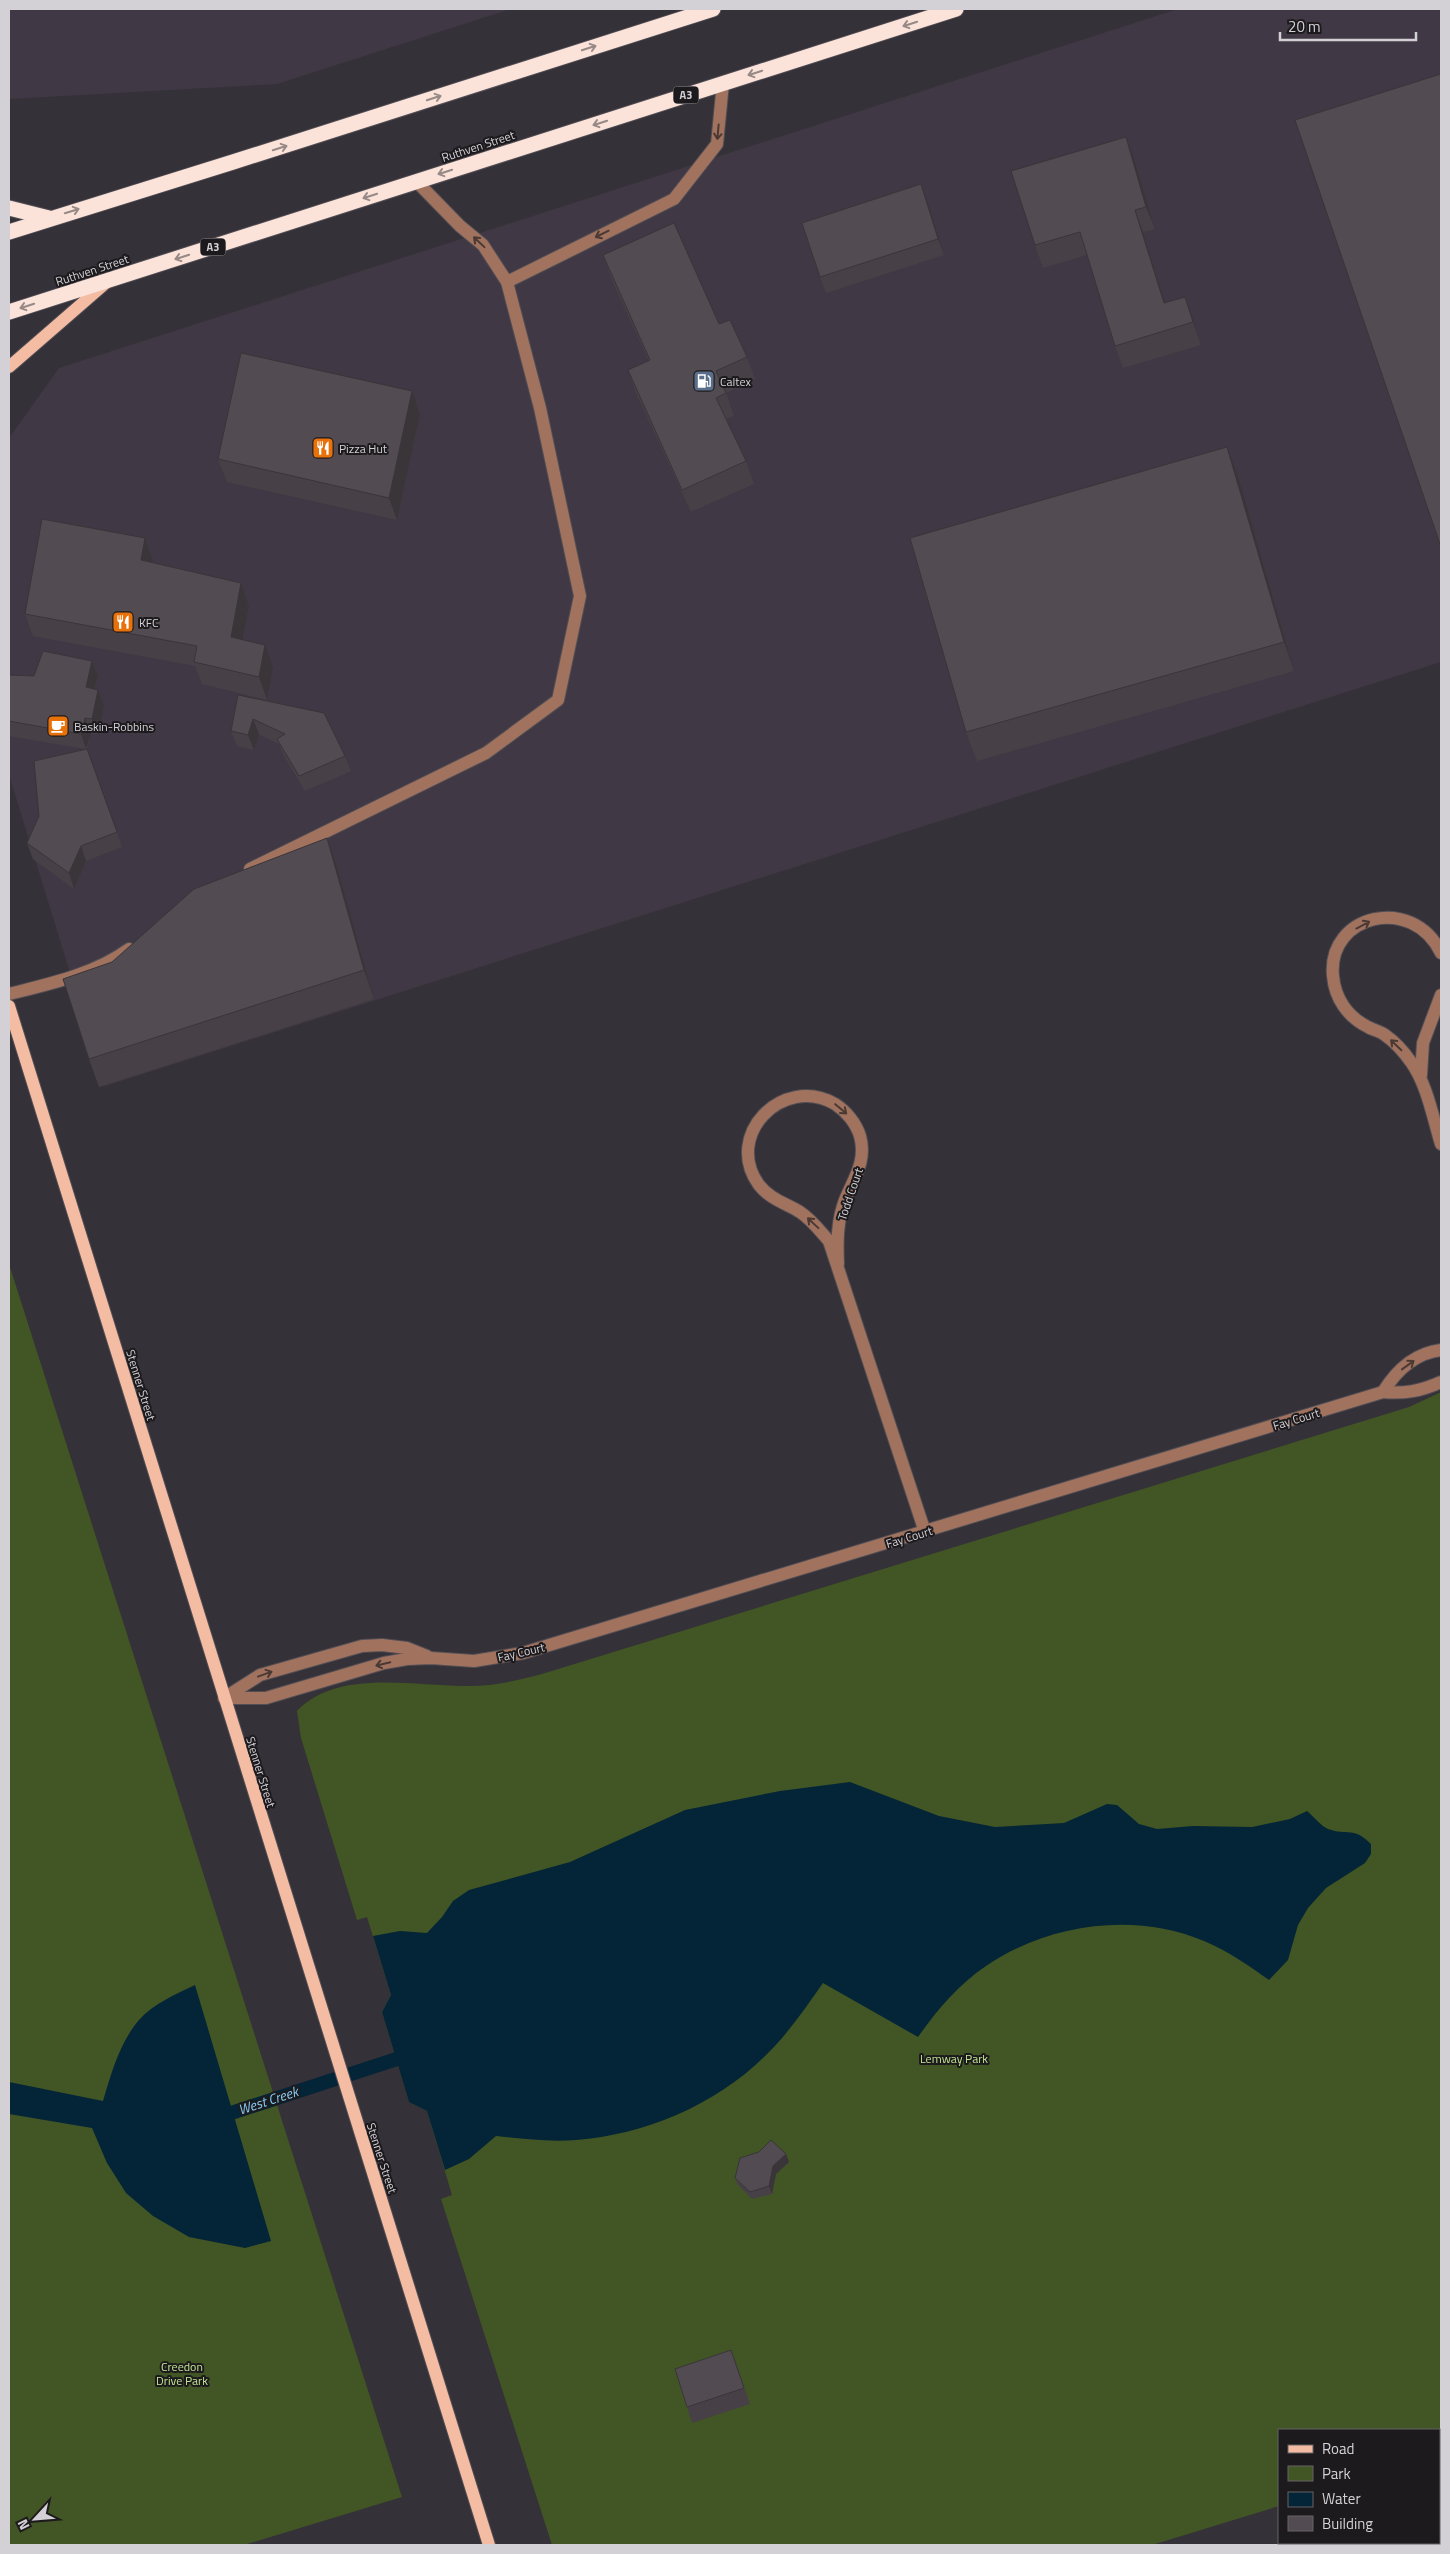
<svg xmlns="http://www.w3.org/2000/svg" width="1450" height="2554" font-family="'Titillium Web',sans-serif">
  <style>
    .built { fill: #403844 }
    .green { fill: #425525 }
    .water { fill: #032537 }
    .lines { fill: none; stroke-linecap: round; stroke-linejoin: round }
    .stream { stroke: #032537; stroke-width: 14 }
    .minor-casing { stroke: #524e54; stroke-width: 14 }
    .major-casing { stroke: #524e54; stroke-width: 14 }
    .highway-casing { stroke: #524e54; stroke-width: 17 }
    .minor { stroke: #a1735f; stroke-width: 12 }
    .major { stroke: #f5bca4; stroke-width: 12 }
    .highway { stroke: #fbe3da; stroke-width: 15 }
    .wall { fill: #474147 }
    .shaded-wall { fill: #393539 }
    .building { fill: #524c52; stroke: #393539 }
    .oneway { stroke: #978985 }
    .oneway2 { stroke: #4b3934 }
    .labels { text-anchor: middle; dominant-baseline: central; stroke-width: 4; stroke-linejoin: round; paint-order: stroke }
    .shield { fill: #1c1a1d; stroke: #9d9a9e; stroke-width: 1 }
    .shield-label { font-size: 11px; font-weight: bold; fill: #d4d1d6 }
    .street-label { font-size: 12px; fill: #d4d1d6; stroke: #1c1a1d }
    .poi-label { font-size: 12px; fill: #d4d1d6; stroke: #1c1a1d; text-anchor: start }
    .park-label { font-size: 12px; fill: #c2e592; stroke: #1c1a1d }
    .water-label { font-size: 14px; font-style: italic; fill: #87ccf6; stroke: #1c1a1d }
  </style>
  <rect width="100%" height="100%" fill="#353138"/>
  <!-- built -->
  <g class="built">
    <polygon points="9,9 511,9 277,84 9,99"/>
    <polygon points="1178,9 1441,9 1441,662 105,1086 9,775 9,438 59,368"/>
  </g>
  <!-- green -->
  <g class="green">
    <polygon points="9,1264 402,2497 244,2545 9,2545"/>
    <path d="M1441 1392V2456L1439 2457V2430H1279V2506L1152 2545H552L441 2199 452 2195 427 2111 409 2102 382 2012 391 1995 367 1917 357 1920 301 1738 297 1711C337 1669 412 1686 463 1686 490 1687 516 1681 542 1674L1409 1407Z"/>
  </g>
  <!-- water -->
  <g class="water">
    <path d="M850 1782 939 1816 995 1827 1064 1823 1107 1804 1117 1805 1139 1824 1157 1829 1193 1826 1252 1827 1290 1819 1307 1811C1313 1816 1321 1826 1328 1829 1348 1836 1353 1826 1371 1844V1854L1365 1863 1326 1888 1308 1908 1298 1925 1288 1960 1269 1980C1248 1965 1228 1951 1204 1941 1134 1911 1047 1924 986 1966 958 1985 937 2010 918 2037L823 1983C806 2007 790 2031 769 2052 720 2103 646 2135 576 2140 549 2142 523 2139 496 2136L469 2159 445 2170 427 2111 409 2102 382 2012 391 1995 373 1936 400 1931 427 1933 442 1917 453 1901 469 1890 570 1862 685 1810 780 1791Z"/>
    <path d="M195 1985 271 2241 245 2248 189 2237 153 2216 126 2193 107 2163 92 2128 9 2114V2082L103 2101C111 2074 120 2042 139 2020 153 2004 176 1994 195 1985Z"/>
  </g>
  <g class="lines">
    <!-- stream -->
    <polyline class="stream" points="216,2118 412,2054"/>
    <!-- minor casing -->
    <g class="minor-casing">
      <g id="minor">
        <polyline points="507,282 674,199 717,144 723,83"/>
        <polyline points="250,869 486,753 558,700 580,596 540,408 507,282 483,245 460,226 417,182"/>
        <path d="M1441 953C1413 894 1327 914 1333 976 1335 999 1348 1017 1368 1027 1373 1030 1380 1031 1385 1035 1395 1042 1404 1052 1411 1062 1427 1084 1433 1118 1441 1144"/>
        <path d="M9 994C49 984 95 974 129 949"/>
        <polyline points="1421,1075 1423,1043 1441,995"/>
        <path d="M838 1264C837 1242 837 1221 845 1200 854 1178 867 1161 860 1136 856 1123 846 1111 835 1104 782 1074 723 1136 759 1185 770 1199 785 1203 800 1212 812 1220 820 1231 829 1241L925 1532"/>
        <path d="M1383 1392C1396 1371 1415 1353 1441 1350"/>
        <path d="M224 1698H266L384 1663 407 1659 431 1658 474 1661 523 1653 1383 1392C1405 1394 1421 1391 1441 1382"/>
        <polyline points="224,1698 260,1675 362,1646 382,1645 407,1648 427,1656"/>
        <polyline points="1439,2501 1441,2501"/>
        <polyline points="1301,2545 1309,2543"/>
      </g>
    </g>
    <!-- major casing -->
    <g class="major-casing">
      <g id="major">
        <polyline points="9,367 108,281"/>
        <polyline points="9,1006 489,2545"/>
      </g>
    </g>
    <!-- highway casing -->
    <g class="highway-casing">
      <g id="highway">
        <polyline points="9,208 49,218"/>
        <polyline points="9,232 233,162 713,9"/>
        <polyline points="9,312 956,9"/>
      </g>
    </g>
    <!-- minor -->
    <use href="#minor" class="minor"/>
    <!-- major -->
    <use href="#major" class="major"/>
    <!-- highway -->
    <use href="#highway" class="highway"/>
  </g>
  <!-- wall -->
  <g class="wall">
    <polygon points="1134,159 1155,229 1143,232 1165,303 1193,319 1201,345 1123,368 1115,346 1087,255 1043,268 1035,245"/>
    <polygon points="927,200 944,255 826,293 820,277"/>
    <polygon points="603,255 719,324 747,357 755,379 726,393 734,416 726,419 746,461 754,484 691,512 636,393 628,370 649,361 611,278"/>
    <polygon points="412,391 420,414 397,520 227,482 218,459"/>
    <polygon points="1227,447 1238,476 1294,671 977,761 966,732"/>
    <polygon points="145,538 153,560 153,563 241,583 249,606 243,640 273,668 267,700 202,684 195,666 33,636 25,614"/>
    <polygon points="92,661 98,676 95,689 98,690 104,705 98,734 91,734 87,749 122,847 86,861 74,889 33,859 27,843 85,749 9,736 9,675 34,676"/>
    <polygon points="238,695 345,756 351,771 305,791 283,754 279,744 259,734 254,750 237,746 231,731"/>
    <polygon points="337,867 374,999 99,1087 89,1059 112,962"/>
    <polygon points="786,2154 789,2162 776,2174 772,2194 752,2199 738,2185 735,2178"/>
    <polygon points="737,2366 750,2404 692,2423 687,2407"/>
  </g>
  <!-- shaded-wall -->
  <g class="shaded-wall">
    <polygon points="1126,137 1134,159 1155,229 1146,207"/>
    <polygon points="921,184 927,200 944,255 938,239"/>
    <polygon points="1135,210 1143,232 1172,326 1164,303"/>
    <polygon points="1185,297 1193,319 1201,345 1193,322"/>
    <polygon points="412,391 420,414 397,520 389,498"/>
    <polygon points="1227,447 1238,476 1294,671 1284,642"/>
    <polygon points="145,538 153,560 149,583 141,560"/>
    <polygon points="241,583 249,606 239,660 231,637"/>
    <polygon points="265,645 273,668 267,700 259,677"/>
    <polygon points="92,661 98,676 91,702 86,687"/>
    <polygon points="98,690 104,705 98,734 92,719"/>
    <polygon points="85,718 91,734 86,749 81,734"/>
    <polygon points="253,719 259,734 254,750 248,735"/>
    <polygon points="327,838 337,867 374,999 364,970"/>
    <polygon points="81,846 86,861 74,889 69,873"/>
    <polygon points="786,2154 789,2162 776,2174 772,2194 769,2186 773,2166"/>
  </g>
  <!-- building -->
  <g class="building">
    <polygon points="1441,74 1441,547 1295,120"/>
    <polygon points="1126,137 1146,207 1135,210 1164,303 1185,297 1193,322 1115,346 1080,232 1035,245 1011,171"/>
    <polygon points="921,184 938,239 820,277 802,223"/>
    <polygon points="674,223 719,324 730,320 747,357 716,371 726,393 716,398 746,461 682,490 628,370 650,360 603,255"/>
    <polygon points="241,353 412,391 389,498 218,459"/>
    <polygon points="1227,447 1284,642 966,732 910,538"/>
    <polygon points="42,519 145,538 141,560 241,583 231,637 265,645 259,677 194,662 197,646 25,614"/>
    <polygon points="43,651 92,661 86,687 98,690 92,719 85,718 81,734 9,721 9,675 34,676"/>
    <polygon points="238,695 324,713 345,756 299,776 277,739 285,734 253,719 248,735 231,731"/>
    <polygon points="87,749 117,832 81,846 69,873 27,843 39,816 34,761"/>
    <polygon points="327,838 364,970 89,1059 63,979 112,962 194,889"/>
    <polygon points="771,2140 786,2154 773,2166 769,2186 750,2192 735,2178 740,2158 759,2152"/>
    <polygon points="731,2350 744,2388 687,2407 675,2369"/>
  </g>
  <!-- one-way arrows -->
  <defs><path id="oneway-shaft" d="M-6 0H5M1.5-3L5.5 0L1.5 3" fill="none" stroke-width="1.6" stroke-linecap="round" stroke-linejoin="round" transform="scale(1.25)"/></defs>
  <g class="oneway">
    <use href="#oneway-shaft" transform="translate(910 24) rotate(162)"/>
    <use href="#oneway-shaft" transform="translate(589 48) rotate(-18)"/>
    <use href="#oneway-shaft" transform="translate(755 73) rotate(162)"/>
    <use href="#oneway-shaft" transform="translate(434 98) rotate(-18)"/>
    <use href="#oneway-shaft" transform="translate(600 123) rotate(162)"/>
    <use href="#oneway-shaft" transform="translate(280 148) rotate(-18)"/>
    <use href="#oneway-shaft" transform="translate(445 172) rotate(162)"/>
    <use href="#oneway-shaft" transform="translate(370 196) rotate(162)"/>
    <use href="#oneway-shaft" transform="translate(72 211) rotate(-17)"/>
    <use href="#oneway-shaft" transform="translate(182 257) rotate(162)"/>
    <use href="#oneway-shaft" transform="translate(27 306) rotate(162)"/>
  </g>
  <g class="oneway2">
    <use href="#oneway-shaft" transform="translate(718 132) rotate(95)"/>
    <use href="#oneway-shaft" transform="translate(602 234) rotate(154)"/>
    <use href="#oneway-shaft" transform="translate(479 242) rotate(-137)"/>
    <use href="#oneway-shaft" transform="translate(1363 925) rotate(-28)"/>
    <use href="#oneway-shaft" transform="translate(1396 1045) rotate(-136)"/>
    <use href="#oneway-shaft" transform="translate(841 1109) rotate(40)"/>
    <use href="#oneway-shaft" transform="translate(813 1223) rotate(-137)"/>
    <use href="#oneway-shaft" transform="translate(1408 1365) rotate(-36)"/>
    <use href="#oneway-shaft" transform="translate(383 1664) rotate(167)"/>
    <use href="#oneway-shaft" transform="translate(265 1674) rotate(-20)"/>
  </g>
  <!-- icons -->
  <defs>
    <g id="fuel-square" transform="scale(1.125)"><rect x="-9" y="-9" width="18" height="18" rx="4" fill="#5c6f8a" stroke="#1c1a1d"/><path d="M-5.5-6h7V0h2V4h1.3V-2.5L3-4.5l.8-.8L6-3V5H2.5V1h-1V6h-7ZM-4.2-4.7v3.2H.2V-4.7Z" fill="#fff"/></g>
    <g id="restaurant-square" transform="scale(1.125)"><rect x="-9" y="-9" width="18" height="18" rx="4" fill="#e8710a" stroke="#1c1a1d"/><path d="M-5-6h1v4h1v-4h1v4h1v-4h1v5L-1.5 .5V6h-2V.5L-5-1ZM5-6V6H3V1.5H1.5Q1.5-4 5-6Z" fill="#fff"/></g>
    <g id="cafe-square" transform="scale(1.125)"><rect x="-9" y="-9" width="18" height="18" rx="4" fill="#e8710a" stroke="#1c1a1d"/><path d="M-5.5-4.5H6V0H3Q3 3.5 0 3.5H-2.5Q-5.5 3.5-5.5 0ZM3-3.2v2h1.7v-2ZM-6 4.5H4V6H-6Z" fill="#fff"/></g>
  </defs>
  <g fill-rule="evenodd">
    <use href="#fuel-square" x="704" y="381"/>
    <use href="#restaurant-square" x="323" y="448"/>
    <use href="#restaurant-square" x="123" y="622"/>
    <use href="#cafe-square" x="58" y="726"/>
  </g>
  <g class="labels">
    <!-- shield labels -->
    <g class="shield">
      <rect x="673.5" y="86.5" width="25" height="17" rx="4"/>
      <rect x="200.5" y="238.5" width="25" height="17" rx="4"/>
    </g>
    <g class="shield-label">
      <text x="686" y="95">A3</text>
      <text x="213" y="247">A3</text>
    </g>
    <!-- street labels -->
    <g class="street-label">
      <text transform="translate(478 146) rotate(-18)">Ruthven Street</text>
      <text transform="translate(92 270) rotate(-18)">Ruthven Street</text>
      <text transform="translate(850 1194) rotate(-71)">Todd Court</text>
      <text transform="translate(141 1385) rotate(73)">Stenner Street</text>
      <text transform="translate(1296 1419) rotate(-17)">Fay Court</text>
      <text transform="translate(909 1537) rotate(-17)">Fay Court</text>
      <text transform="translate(521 1652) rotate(-13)">Fay Court</text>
      <text transform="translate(261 1772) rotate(73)">Stenner Street</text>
      <text transform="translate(382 2158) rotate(72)">Stenner Street</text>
    </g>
    <!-- poi labels -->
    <g class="poi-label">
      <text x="720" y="381">Caltex</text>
      <text x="339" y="448">Pizza Hut</text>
      <text x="139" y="622">KFC</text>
      <text x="74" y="726">Baskin-Robbins</text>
    </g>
    <!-- park labels -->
    <g class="park-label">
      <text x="954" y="2058">Lemway Park</text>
      <text x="182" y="2366">Creedon<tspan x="182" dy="14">Drive Park</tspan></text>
    </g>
    <!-- water labels -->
    <g class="water-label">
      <text transform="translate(268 2100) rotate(-18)">West Creek</text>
    </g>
  </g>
  <!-- border -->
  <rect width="1450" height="2554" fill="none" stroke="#d4d1d6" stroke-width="20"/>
  <!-- legend -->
  <rect x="1278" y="2429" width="162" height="115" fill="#1c1a1d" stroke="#666367"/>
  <rect x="1288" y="2445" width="25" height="8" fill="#f5bca4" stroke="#666367"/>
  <text x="1322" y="2454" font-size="15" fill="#d4d1d6">Road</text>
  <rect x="1288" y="2466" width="25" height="15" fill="#425525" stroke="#666367"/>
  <text x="1322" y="2479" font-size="15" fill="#d4d1d6">Park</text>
  <rect x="1288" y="2492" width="25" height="15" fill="#032537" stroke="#666367"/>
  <text x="1322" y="2504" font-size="15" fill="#d4d1d6">Water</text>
  <rect x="1288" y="2516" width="25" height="15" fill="#524c52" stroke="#666367"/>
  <text x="1322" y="2529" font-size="15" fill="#d4d1d6">Building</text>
  <!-- north arrow -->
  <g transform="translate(35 2519) rotate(244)" stroke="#1c1a1d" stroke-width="4" paint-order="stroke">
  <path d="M0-4L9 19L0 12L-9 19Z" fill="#d4d1d6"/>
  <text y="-8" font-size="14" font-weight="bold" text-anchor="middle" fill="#d4d1d6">N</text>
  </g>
  <!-- scale -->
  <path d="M1280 32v8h136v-8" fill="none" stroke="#d4d1d6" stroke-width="2.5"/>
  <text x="1288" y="32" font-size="15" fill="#d4d1d6" stroke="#1c1a1d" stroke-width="4" paint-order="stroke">20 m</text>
</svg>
